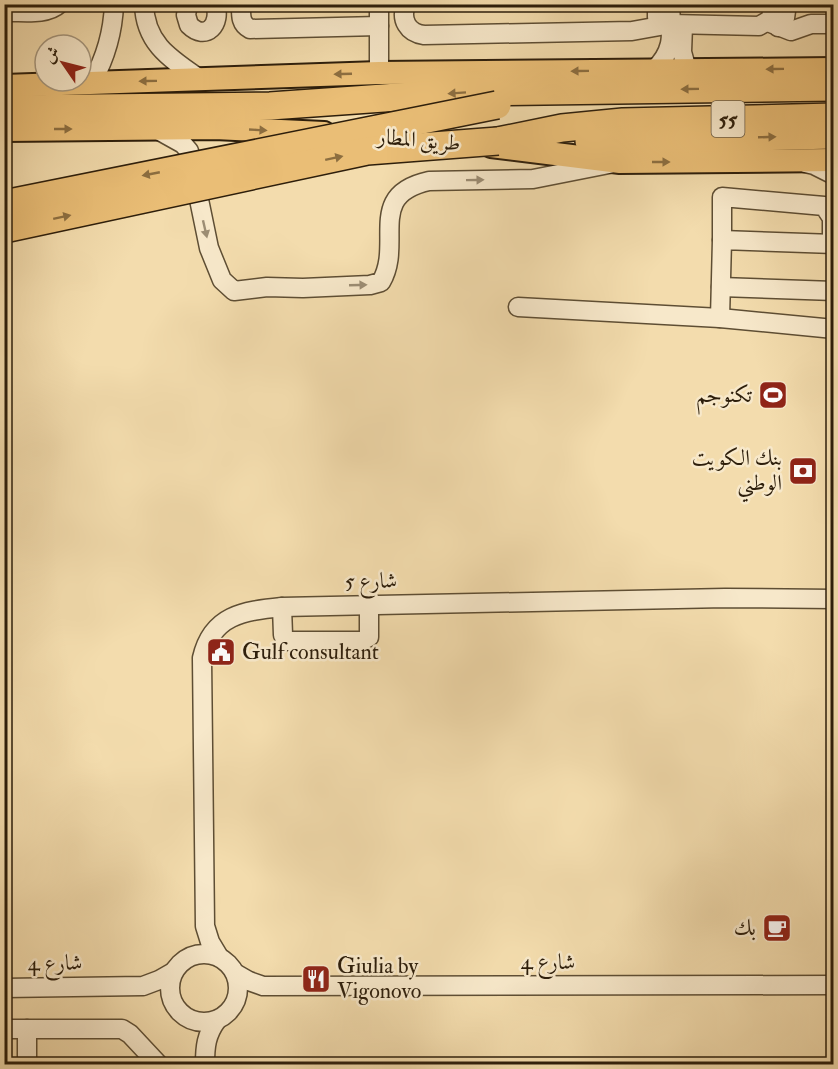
<svg xmlns="http://www.w3.org/2000/svg" width="838" height="1069" font-family="'IM FELL Double Pica',Amiri,serif">
  <style>
    .lines { fill: none; stroke-linecap: round; stroke-linejoin: round }
    .minor-casing { stroke: #5e4e34; stroke-width: 21 }
    .major-casing { stroke: #2d1e0b; stroke-width: 26 }
    .highway-casing { stroke: #2d1e0b; stroke-width: 30 }
    .minor { stroke: #f7e8ca; stroke-width: 18 }
    .major { stroke: #eabe76; stroke-width: 22 }
    .highway { stroke: #eabe76; stroke-width: 27 }
    .highway-bridge-casing { stroke: #2d1e0b; stroke-width: 30; stroke-linecap: butt }
    .highway-bridge { stroke: #eabe76; stroke-width: 27 }
    .oneway { fill: #8c6e40 }
    .oneway2 { fill: #9c8d74 }
    .labels { text-anchor: middle; dominant-baseline: central; stroke-width: 5; stroke-linejoin: round; paint-order: stroke }
    .shield { fill: #f7e8ca; stroke: #6a5b44; stroke-width: 1.5 }
    .shield-label { font-size: 21px; font-weight: bold; fill: #2d1e0b }
    .street-label { font-size: 22px; fill: #2d1e0b; stroke: #f7e8ca }
    .poi-label { font-size: 22px; fill: #2d1e0b; stroke: #f7e8ca; text-anchor: end }
  </style>
  <rect width="100%" height="100%" fill="#f3dcad"/>
  <filter id="stains"><feTurbulence type="fractalNoise" baseFrequency=".00333" numOctaves="4"/><feColorMatrix values="0 0 0 0 .2 0 0 0 0 .09 0 0 0 0 .02 0 0 0 .5 -.17"/></filter>
  <radialGradient id="worn" r=".72"><stop offset=".6" stop-color="#630" stop-opacity="0"/><stop offset="1" stop-color="#630" stop-opacity=".3"/></radialGradient>
  <g class="lines">
    <!-- minor casing -->
    <g class="minor-casing">
      <g id="minor">
        <path d="M144 4C145 44 171 59 200 79"/>
        <path d="M188 4 186 15 189 25C206 42 222 24 215 4"/>
        <path d="M241 4C241 15 240 24 250 29L379 26"/>
        <path d="M406 4C400 20 408 33 424 35L632 31 671 24 759 26 771 19 773 4"/>
        <polyline points="657,4 657,17 661,24"/>
        <path d="M4 12C21 11 46 16 59 4"/>
        <polyline points="768,22 791,31 811,24 834,24"/>
        <polyline points="683,26 682,52 687,70"/>
        <polyline points="778,27 785,18 787,4"/>
        <path d="M654 70C676 49 671 32 670 4"/>
        <polyline points="379,73 379,4"/>
        <path d="M92 82C106 57 113 33 114 4"/>
        <path d="M156 129 183 144 189 151 209 248 222 280 234 291 267 287 303 288 370 285 381 282C404 243 365 195 429 181L533 179 609 164"/>
        <polyline points="805,163 814,165 834,175"/>
        <polyline points="722,240 722,197 824,206 832,218 832,243"/>
        <polyline points="721,287 834,291"/>
        <polyline points="518,307 720,318 834,329"/>
        <polyline points="720,318 722,240 834,244"/>
        <polyline points="282,607 283,635 287,641 362,641 369,637 369,605"/>
        <circle cx="204" cy="988" r="34"/>
        <path d="M219 957 210 942 205 926 202 658C212 615 243 611 282 607L725 598 834 599"/>
        <polyline points="235,973 249,981 263,986 834,985"/>
        <polyline points="4,988 143,986 159,980 173,972"/>
        <polyline points="4,1029 122,1029 130,1034 158,1064"/>
        <polyline points="27,1029 27,1064"/>
        <path d="M205 1064C205 1047 206 1035 217 1020"/>
      </g>
    </g>
    <!-- major casing -->
    <g class="major-casing">
      <g id="major">
        <polyline points="4,86 379,73 834,69"/>
        <polyline points="4,130 215,128 324,133"/>
        <polyline points="491,146 620,162 834,160"/>
      </g>
    </g>
    <!-- highway casing -->
    <g class="highway-casing">
      <g id="highway">
        <polyline points="4,109 270,106 469,92 834,87"/>
        <polyline points="498,141 562,128 623,122 834,117"/>
        <polyline points="589,141 833,135"/>
      </g>
    </g>
    <!-- minor -->
    <use href="#minor" class="minor"/>
    <!-- major -->
    <use href="#major" class="major"/>
    <!-- highway -->
    <use href="#highway" class="highway"/>
    <!-- highway-bridge casing -->
    <g class="highway-bridge-casing">
      <g id="highway-bridge">
        <polyline points="4,204 497,105"/>
        <polyline points="4,229 367,151 498,141"/>
      </g>
    </g>
    <!-- highway-bridge -->
    <use href="#highway-bridge" class="highway-bridge"/>
  </g>
  <!-- one-way arrows -->
  <defs><path id="oneway-solid" d="M-6-.8H1V-3.2L6.5 0L1 3.2V.8H-6Z" transform="scale(1.5)"/></defs>
  <g class="oneway">
    <use href="#oneway-solid" transform="translate(775 69) rotate(179)"/>
    <use href="#oneway-solid" transform="translate(580 71) rotate(179)"/>
    <use href="#oneway-solid" transform="translate(343 74) rotate(178)"/>
    <use href="#oneway-solid" transform="translate(148 81) rotate(179)"/>
    <use href="#oneway-solid" transform="translate(690 89) rotate(179)"/>
    <use href="#oneway-solid" transform="translate(457 93) rotate(176)"/>
    <use href="#oneway-solid" transform="translate(63 129)"/>
    <use href="#oneway-solid" transform="translate(258 130) rotate(3)"/>
    <use href="#oneway-solid" transform="translate(767 137) rotate(-2)"/>
    <use href="#oneway-solid" transform="translate(334 158) rotate(-12)"/>
    <use href="#oneway-solid" transform="translate(661 162)"/>
    <use href="#oneway-solid" transform="translate(151 174) rotate(169)"/>
    <use href="#oneway-solid" transform="translate(62 217) rotate(-12)"/>
  </g>
  <g class="oneway2">
    <use href="#oneway-solid" transform="translate(475 180) rotate(-1)"/>
    <use href="#oneway-solid" transform="translate(205 229) rotate(77)"/>
    <use href="#oneway-solid" transform="translate(358 285) rotate(-2)"/>
  </g>
  <!-- icons -->
  <defs>
    <g id="stadium-square" transform="scale(1.5)"><rect x="-9" y="-9" width="18" height="18" rx="4" fill="#8f2418" stroke="#f7e8ca"/><path d="M0-5a6.5 5 0 1 0 0 10a6.5 5 0 1 0 0-10ZM-3.5-1.8h7v3.6h-7Z" fill="#fff"/></g>
    <g id="bank-square" transform="scale(1.5)"><rect x="-9" y="-9" width="18" height="18" rx="4" fill="#8f2418" stroke="#f7e8ca"/><path d="M-6-4H6V4H-6ZM0-2.3a2.3 2.3 0 1 0 0 4.6a2.3 2.3 0 1 0 0-4.6Z" fill="#fff"/></g>
    <g id="civic-square" transform="scale(1.5)"><rect x="-9" y="-9" width="18" height="18" rx="4" fill="#8f2418" stroke="#f7e8ca"/><path d="M-.6-6.5H3V-4.5H.6V-3L4-1V1h2V6H-6V1h2V-1L-.6-3ZM-1.2 2.5V6h2.4V2.5Z" fill="#fff"/></g>
    <g id="cafe-square" transform="scale(1.5)"><rect x="-9" y="-9" width="18" height="18" rx="4" fill="#8f2418" stroke="#f7e8ca"/><path d="M-5.5-4.5H6V0H3Q3 3.5 0 3.5H-2.5Q-5.5 3.5-5.5 0ZM3-3.2v2h1.7v-2ZM-6 4.5H4V6H-6Z" fill="#fff"/></g>
    <g id="restaurant-square" transform="scale(1.5)"><rect x="-9" y="-9" width="18" height="18" rx="4" fill="#8f2418" stroke="#f7e8ca"/><path d="M-5-6h1v4h1v-4h1v4h1v-4h1v5L-1.5 .5V6h-2V.5L-5-1ZM5-6V6H3V1.5H1.5Q1.5-4 5-6Z" fill="#fff"/></g>
  </defs>
  <g fill-rule="evenodd">
    <use href="#stadium-square" x="773" y="395"/>
    <use href="#bank-square" x="803" y="471"/>
    <use href="#civic-square" x="221" y="652"/>
    <use href="#cafe-square" x="777" y="928"/>
    <use href="#restaurant-square" x="316" y="979"/>
  </g>
  <g class="labels">
    <!-- shield labels -->
    <rect class="shield" x="711.5" y="101" width="33" height="36" rx="4.5"/>
    <g class="shield-label">
      <text x="728" y="119">55</text>
    </g>
    <!-- street labels -->
    <g class="street-label">
      <text transform="translate(419 140) rotate(5)">طريق المطار</text>
      <text transform="translate(371 581) rotate(-1)">شارع 5</text>
      <text x="548" y="962">شارع 4</text>
      <text transform="translate(55 963) rotate(-1)">شارع 4</text>
    </g>
    <!-- poi labels -->
    <g class="poi-label">
      <text x="752" y="395">تكنوجم</text>
      <text x="782" y="458">بنك الكويت<tspan x="782" dy="25">الوطني</tspan></text>
      <text x="242" y="652" text-anchor="start">Gulf consultant</text>
      <text x="756" y="928">بك</text>
      <text x="337" y="966" text-anchor="start">Giulia by<tspan x="337" dy="25">Vigonovo</tspan></text>
    </g>
  </g>
  <!-- margin -->
  <rect width="838" height="1069" fill="none" stroke="#f3dcad" stroke-width="24"/>
  <rect x="6" y="6" width="826" height="1057" fill="none" stroke="#2d1e0b" stroke-width="3"/>
  <rect x="12" y="12" width="814" height="1045" fill="none" stroke="#2d1e0b" stroke-width="1.5"/>
  <!-- north arrow -->
  <g transform="translate(63 63) rotate(305)"><circle r="28" fill="#f7e8ca" stroke="#a6977e" stroke-width="1.5"/>
  <path d="M0-4.5L10 22L0 15L-10 22Z" fill="#8f2418"/>
  <text y="-9" font-size="16" font-weight="bold" text-anchor="middle" fill="#2d1e0b">ش</text>
  </g>
  <rect width="100%" height="100%" filter="url(#stains)"/>
  <rect width="100%" height="100%" fill="url(#worn)"/>
</svg>
